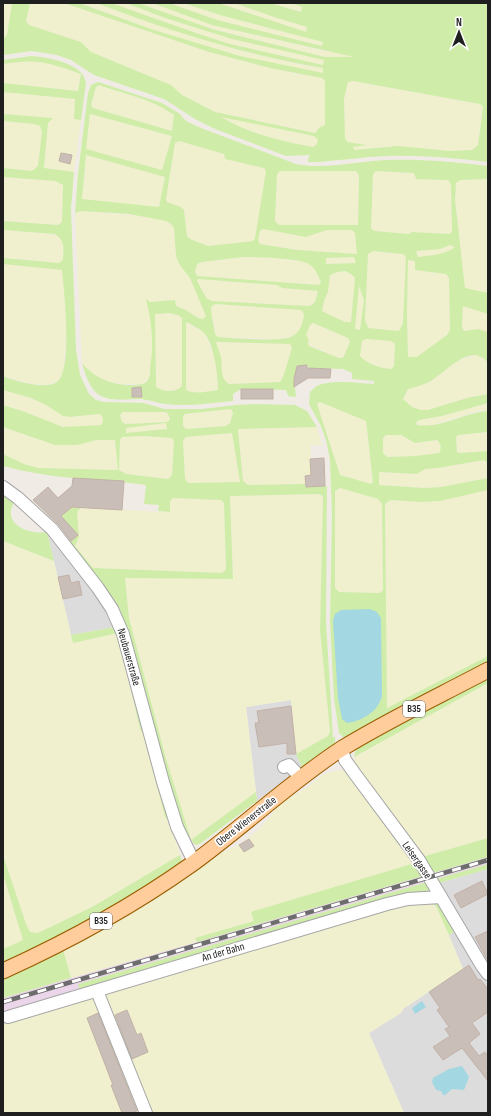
<svg xmlns="http://www.w3.org/2000/svg" width="491" height="1116" font-family="'Sofia Sans Condensed',sans-serif">
  <style>
    .residential { fill: #dddcdc }
    .industrial { fill: #ead6e8 }
    .farmland { fill: #f0f0cf }
    .grass { fill: #cfeda8; fill-rule: evenodd }
    .water { fill: #a3d7e1 }
    .building { fill: #c9beb8; stroke: #c3b1a6 }
    .lines { fill: none; stroke-linecap: round; stroke-linejoin: round }
    .minor-casing { stroke: #a6a6a6; stroke-width: 14 }
    .major-casing { stroke: #9a5d00; stroke-width: 17 }
    .minor { stroke: #fff; stroke-width: 12 }
    .major { stroke: #ffcd9b; stroke-width: 15 }
    .rail-casing { stroke: #6d6d6d; stroke-width: 4.5 }
    .rail { stroke: #fff; stroke-width: 3; stroke-dasharray: 9; stroke-linecap: butt }
    .labels { text-anchor: middle; dominant-baseline: central; stroke-width: 3.5; stroke-linejoin: round; paint-order: stroke }
    .shield { fill: #fff; stroke: #626262; stroke-width: 1 }
    .shield-label { font-size: 10px; font-weight: bold; fill: #1f1f1f }
    .street-label { font-size: 11px; fill: #1f1f1f; stroke: #fff }
  </style>
  <rect width="100%" height="100%" fill="#f0ece5"/>
  <!-- residential -->
  <g class="residential">
    <polygon points="47,532 95,590 115,627 71,635"/>
    <polygon points="291,700 296,753 302,767 257,801 246,707"/>
    <polygon points="488,869 488,1113 404,1113 369,1033 401,1013 403,1009 463,969 449,935 454,931 429,886"/>
  </g>
  <!-- industrial -->
  <polygon class="industrial" points="488,857 488,864 79,984 81,993 3,1016 3,998"/>
  <!-- farmland -->
  <g class="farmland">
    <polygon points="3,3 12,3 7,35 3,39"/>
    <polygon points="30,3 64,3 209,52 270,68 322,78 325,81 325,125 316,133 215,112 182,95 171,85 91,52 81,42 29,25 26,21"/>
    <polygon points="80,3 96,3 156,25 241,51 301,65 323,68 323,73 271,64 210,48 154,30"/>
    <polygon points="111,3 126,3 165,18 232,39 325,60 324,65 230,44 199,34"/>
    <polygon points="138,3 152,3 212,25 324,51 342,53 356,57 325,57 260,41 192,23"/>
    <polygon points="169,3 183,3 220,15 323,42 322,46 217,20"/>
    <polygon points="218,3 234,3 261,12 277,18 307,27 306,32"/>
    <polygon points="270,3 291,3 303,7 302,12"/>
    <polygon points="22,61 42,62 55,65 81,74 78,91 3,83 3,64"/>
    <polygon points="353,81 480,104 483,107 478,145 472,150 450,151 398,146 354,150 353,147 365,145 347,142 345,138 344,99 348,82"/>
    <polygon points="99,85 153,103 166,109 174,115 172,131 93,108 91,105 96,87"/>
    <polygon points="3,92 75,99 74,119 81,120 74,172 44,168 48,123 52,118 3,114"/>
    <polygon points="90,114 172,136 162,170 85,149"/>
    <polygon points="219,116 314,136 318,140 317,144 313,147 273,139 238,126"/>
    <polygon points="3,121 35,124 40,126 42,132 38,166 32,171 3,168"/>
    <polygon points="179,141 224,154 225,159 264,168 266,172 255,239 253,241 208,246 190,239 187,236 184,210 181,207 167,202 166,199 175,143"/>
    <polygon points="86,155 165,177 159,208 82,199"/>
    <polygon points="280,171 356,171 359,175 358,225 279,225 275,221 277,174"/>
    <polygon points="376,171 414,173 416,179 448,180 451,184 452,231 450,234 412,232 409,234 373,231 371,228 373,174"/>
    <polygon points="3,177 55,181 63,185 62,222 58,225 3,221"/>
    <polygon points="488,179 488,293 465,289 455,200 456,183 459,180"/>
    <polygon points="81,211 143,216 166,221 171,224 174,228 176,256 179,264 190,278 207,316 203,319 198,318 186,310 176,306 175,300 150,302 147,299 151,319 153,352 149,378 146,382 141,384 121,384 110,382 98,377 87,370 82,363 75,213"/>
    <polygon points="263,229 306,237 327,230 352,230 355,233 357,254 297,250 260,244 258,240 260,231"/>
    <polygon points="3,230 55,234 61,239 63,244 63,260 59,263 3,258"/>
    <polygon points="450,245 456,247 450,251 441,254 418,257 416,251 440,249"/>
    <polygon points="373,251 403,254 406,257 403,323 400,331 368,328 365,320 368,253"/>
    <polygon points="243,257 275,258 308,262 314,267 321,282 319,285 197,276 195,272 197,264 202,262"/>
    <polygon points="354,257 357,263 326,264 326,258"/>
    <polygon points="408,260 415,261 415,270 446,274 449,278 450,330 447,335 418,357 408,357 407,314"/>
    <polygon points="3,264 63,270 67,331 63,373 57,382 45,385 27,383 3,376"/>
    <polygon points="345,271 351,274 355,278 351,322 345,322 322,311 324,301 328,292 330,275 337,272"/>
    <polygon points="198,279 277,285 282,288 318,291 315,302 310,306 212,301 207,299 197,281"/>
    <polygon points="359,285 364,300 360,330 355,329"/>
    <polygon points="215,304 301,310 304,314 303,323 298,332 291,337 278,339 218,337 215,334 214,322 211,317 211,307"/>
    <polygon points="463,305 488,314 488,332 478,329 464,331 462,327"/>
    <polygon points="169,313 178,315 182,318 182,386 179,389 168,391 159,390 156,387 155,314"/>
    <polygon points="185,322 190,323 194,327 201,330 206,335 215,359 218,390 200,393 191,392 186,390"/>
    <polygon points="313,323 348,338 350,342 343,358 339,358 309,345 306,335 310,325"/>
    <polygon points="366,339 392,341 395,344 394,366 391,369 381,368 364,360 360,356 362,341"/>
    <polygon points="215,342 290,344 292,348 283,377 280,382 229,384 224,381 221,372 221,357"/>
    <polygon points="474,356 481,356 488,363 488,394 467,398 428,410 421,410 412,407 403,400 408,389 430,382 453,364 464,358"/>
    <polygon points="3,390 31,398 46,405 63,416 70,417 99,414 102,416 103,422 101,425 71,428 55,425 25,412 3,405"/>
    <polygon points="320,402 366,421 373,482 371,484 340,475 317,404"/>
    <polygon points="488,403 488,411 478,411 433,425 425,427 417,425 416,423 419,420 442,416"/>
    <polygon points="231,409 233,413 230,423 226,426 186,429 183,426 183,417 185,414"/>
    <polygon points="123,412 166,412 168,414 170,419 168,422 126,424 122,422 120,415"/>
    <polygon points="167,423 167,429 126,434 126,428"/>
    <polygon points="3,427 55,445 77,445 97,440 115,440 118,467 120,440 123,437 143,436 172,438 174,442 172,475 169,479 126,474 118,470 38,468 24,464 3,454"/>
    <polygon points="317,427 322,445 311,445 311,475 305,476 305,484 248,485 243,481 238,429"/>
    <polygon points="488,432 488,451 460,453 457,452 456,437 458,435"/>
    <polygon points="232,433 240,482 188,483 185,479 183,440 186,437"/>
    <polygon points="386,435 401,435 415,443 437,440 440,443 441,449 440,453 416,456 387,457 383,454 383,438"/>
    <polygon points="484,460 488,463 488,478 441,487 424,488 379,485 379,472 417,474 425,469 438,468"/>
    <polygon points="341,488 378,499 382,504 383,590 380,593 339,592 335,588 335,491"/>
    <polygon points="488,490 488,656 387,709 385,504 390,500 423,502 440,501"/>
    <polygon points="318,494 323,497 320,631 330,731 328,736 296,754 291,700 246,707 256,792 191,840 165,755 129,618 125,577 233,579 230,496"/>
    <polygon points="173,498 221,500 224,503 226,569 222,573 92,568 75,546 79,537 77,512 81,508 169,512 170,500"/>
    <polygon points="3,541 54,561 73,643 117,633 140,729 144,734 180,855 94,906 38,933 30,932 26,924 3,855"/>
    <polygon points="488,683 488,838 422,857 354,762 354,757"/>
    <polygon points="339,770 346,771 415,863 252,912 254,921 195,938 197,942 71,978 63,949 210,856 221,853 239,845 259,829 270,817 276,807 283,801 305,789 324,774"/>
    <polygon points="3,874 23,940 3,949"/>
    <polygon points="413,904 432,904 438,909 463,969 403,1009 401,1013 369,1033 404,1113 3,1113 3,1022 388,906"/>
  </g>
  <!-- grass -->
  <g class="grass">
    <path d="M12 3H30L26 21 29 25 81 42 91 52 171 85 182 95 215 112 315 133 319 128 325 125V81L322 78 270 68 209 52 64 3H79L154 30 240 56 323 73V68C245 55 170 31 96 3H111L199 34 230 44 323 65 324 60 232 39 165 18 126 3H138L212 29 325 57H354L212 25 152 3H169L217 20 322 46 323 42 220 15 183 3H218L306 32 307 27 277 18 234 3H270L301 12 302 7 291 3H488V162C454 158 421 155 387 156 364 157 342 160 319 162H308V159L310 155 286 156 215 129 195 119 164 99 94 75 71 60 57 55 32 51 3 55V39L7 35ZM353 81 480 104 483 107 478 145 472 150 450 151 398 146 354 150 353 147 367 145 347 142 345 138 344 99 348 82ZM221 117 314 136 318 140 317 144 313 147C280 141 250 134 221 117Z"/>
    <path d="M31 56C47 57 84 63 86 83L81 120 74 119 75 99 3 92V83L78 91 81 74C50 63 37 58 3 64V60Z"/>
    <path d="M98 82 162 103 180 114 184 119 188 122 201 128 296 164C326 170 357 161 387 160 421 159 455 162 488 166V179L460 180 456 183 455 200 465 288 488 293V314L463 306 462 327 464 331 478 329 488 332V363C486 361 484 358 481 357 465 348 442 375 429 382 423 385 415 387 408 389L403 399 412 407 421 410H428L467 398 488 394V403L442 416 419 420 416 423 417 425C442 429 464 412 488 411V432L458 435 456 437 457 452 460 453 488 451V463L484 460 438 468 425 469 417 474 379 472V485L424 488 441 487 488 478V490L440 501 423 502 390 500 385 504 387 708 488 656V664L346 737H343L339 733 334 698 330 622 332 515 330 460 326 440 321 426 309 404 310 392C312 390 315 387 317 386 331 379 358 383 374 384V381L352 379V373L343 369 310 368 307 365 297 366 294 379 296 397 288 396 286 390 241 389 233 394V401C211 403 188 407 166 404 157 403 150 400 141 399 128 399 110 402 99 395 89 388 85 373 82 363 91 374 103 381 118 384 123 385 140 386 145 383 150 380 150 374 150 369 154 344 152 323 146 299L150 302 175 300 176 306 186 310 198 318 203 319 206 316 190 278 179 264 176 256 174 228 171 224 166 221 129 214 81 211 75 213 78 174 88 93 91 85ZM99 85C124 94 152 99 174 115L172 131 93 108 91 105 96 87ZM90 114 172 136 162 170 86 149ZM179 141 224 154 225 159 264 168 266 171 255 238 253 241 208 246 190 239 187 236 184 210 181 207 167 202 166 199 175 143ZM86 155 165 177 159 207 82 199ZM280 171H356L359 175 358 225H279L275 221 277 174ZM376 171 414 173 416 179 448 180 451 184 452 231 450 234 412 232 409 234 374 231 371 228 373 174ZM263 229 306 237 327 230H352L355 233 357 254 297 250 260 244 258 240 260 231ZM450 245 455 247C445 255 431 255 418 257L416 251 440 249ZM373 251 403 254 406 257 403 323 399 331 368 328 365 320 368 254ZM243 257C255 257 300 258 309 264 315 268 318 275 321 282L319 285 197 276 195 272 197 264 202 262ZM354 257 356 263 326 264V258ZM408 260 415 261V270L446 274 449 278 450 330 447 335 417 357H408L407 314ZM345 271 351 274 355 278 351 322H345L322 311 324 301 328 292 330 275 337 272ZM198 279 277 285 282 288 318 291 315 302 310 306 212 301 207 299 197 281ZM359 286 364 300 360 330 355 329ZM215 304 301 310 304 314C303 323 300 333 291 337 278 342 233 338 218 337L215 334C214 324 211 317 211 307ZM169 313 178 315 182 318V386C176 393 163 392 156 387L155 314ZM186 322C190 323 190 324 194 326 196 328 200 329 202 331 214 341 218 375 218 390 207 391 197 395 186 390ZM313 323 348 338 350 342 343 358H339L309 346 308 342 309 340 306 335 310 325ZM366 339 391 341 395 344 394 366 391 369C380 368 367 364 360 356L362 341ZM216 342 290 344 292 348 283 377 280 382 229 384C219 377 223 368 221 357 220 352 217 347 216 342ZM320 402 366 421 373 482 371 484 340 475 317 404ZM386 435H401L415 443 437 440C441 444 442 448 439 453L416 456 387 457 383 453V438ZM340 488 378 499 382 504 383 590 380 593 339 592 335 588V491Z"/>
    <path d="M3 114 53 118 48 123 44 168 74 172 71 209 76 350 80 375 89 394 96 400 104 402 144 403 164 409H202L236 405 255 404 295 405 307 411 317 427 238 429 243 481 248 485 305 484 306 487 327 486 326 622 333 738 335 736V742L333 746 302 767 296 754 328 736 330 731 320 631 323 496 318 494 230 496 233 579 125 578 129 618 165 755 191 840 256 792 257 801 201 843 197 845 194 844 182 826 167 780 130 640 68 543 77 534 61 516 72 507 81 508 77 512 79 537 75 546 93 568 222 573 226 569 224 503 221 500 173 498 170 501V512L158 511 159 505 144 504 146 485C121 481 97 481 73 478 49 476 26 472 3 466V454L24 464 38 468 118 470 115 440H97L77 445H55L3 427V405L25 412 63 427 101 425 103 422 102 416 99 414 70 417 63 416 46 405 31 398 3 390V376C15 381 45 390 57 382 73 370 64 290 62 270L3 264V258L59 263 63 260C63 248 66 242 55 234L3 230V221L58 225 62 222 63 185 55 181 3 177V168L32 171 38 166 42 132 40 126 35 124 3 121ZM231 409 233 413 230 423 226 426 186 429 183 426V417L185 414ZM123 412H166L168 414 170 419 168 422 126 424 122 422 120 415ZM166 423 167 429 126 433V428ZM232 433 240 482 188 483 185 479 183 440 186 437ZM143 436 172 438 174 442 172 475 168 479 126 474 119 470 120 440 122 437Z"/>
    <path d="M3 492 15 501C0 524 29 535 47 532L54 561 3 541Z"/>
    <polygon points="115,627 120,635 171,822 165,817 144,734 140,729 118,633 73,643 71,635"/>
    <polygon points="488,677 488,683 354,757 355,752 358,748"/>
    <polygon points="488,838 488,857 433,873 422,857"/>
    <polygon points="3,855 26,924 30,932 38,933 94,906 180,855 182,861 181,864 132,897 3,965 3,949 23,940 3,874"/>
    <polygon points="415,863 423,876 197,942 195,938 254,921 251,912"/>
    <polygon points="488,864 488,869 439,883 436,879"/>
    <polygon points="427,882 431,890 430,893 81,993 78,984"/>
    <polygon points="438,903 455,931 449,935 436,906 432,904 412,904"/>
    <polygon points="63,949 71,978 3,998 3,977"/>
  </g>
  <!-- water -->
  <g class="water">
    <path d="M370 609 377 612 381 618 382 696C378 712 362 721 347 723L342 719 338 698 333 621 335 614 341 610Z"/>
    <polygon points="422,1001 426,1007 415,1014 412,1008"/>
    <polygon points="462,1066 469,1077 464,1090 452,1089 445,1095 443,1095 441,1091 436,1090 432,1082 433,1078 449,1069"/>
  </g>
  <!-- building -->
  <g class="building">
    <polygon points="61,153 72,155 70,164 59,161"/>
    <polygon points="307,365 307,368 331,369 330,378 308,378 294,387 294,379 297,366"/>
    <polygon points="141,387 142,397 132,397 132,388"/>
    <rect x="241" y="389" width="32" height="10"/>
    <polygon points="324,458 325,486 306,487 305,476 311,475 310,459"/>
    <polygon points="73,478 124,481 122,510 72,507 61,516 78,535 71,541 58,524 33,500 48,487 58,498 72,486"/>
    <polygon points="69,575 71,583 79,581 82,595 63,599 58,577"/>
    <polygon points="291,706 296,754 287,754 287,743 259,747 255,723 259,723 257,711"/>
    <polygon points="249,839 254,846 244,852 239,845"/>
    <polygon points="482,881 488,894 461,908 454,895"/>
    <polygon points="488,931 488,961 475,937"/>
    <polygon points="469,965 478,980 480,979 488,989 488,1012 472,1023 480,1034 469,1043 479,1056 485,1052 488,1056 488,1081 462,1048 443,1060 433,1047 450,1036 445,1029 449,1027 437,1010 440,1008 429,992"/>
    <polygon points="127,1010 137,1035 141,1033 148,1052 132,1059 115,1015"/>
    <polygon points="98,1013 137,1111 131,1113 122,1113 111,1085 113,1085 87,1018"/>
  </g>
  <g class="lines">
    <!-- minor casing -->
    <g class="minor-casing">
      <g id="minor">
        <polyline points="3,487 18,498 52,529 98,588 112,609 123,634 163,782 177,827 194,862"/>
        <polyline points="342,749 345,760 355,774 419,860 482,966 488,974"/>
        <polyline points="284,767 289,765 301,778"/>
        <polyline points="97,991 146,1113"/>
        <polyline points="8,1017 387,904 408,899 441,897"/>
      </g>
    </g>
    <!-- major casing -->
    <g class="major-casing">
      <path id="major" d="M3 971C69 941 133 906 192 864 243 827 289 783 341 749 388 720 439 696 488 670"/>
    </g>
    <!-- minor -->
    <use href="#minor" class="minor"/>
    <!-- major -->
    <use href="#major" class="major"/>
    <!-- rail casing -->
    <g class="rail-casing">
      <polyline id="rail" points="3,1002 488,860"/>
    </g>
    <!-- rail -->
    <use href="#rail" class="rail"/>
  </g>
  <g class="labels">
    <!-- shield labels -->
    <g class="shield">
      <rect x="403" y="701" width="22" height="16" rx="3"/>
      <rect x="90" y="913" width="22" height="16" rx="3"/>
    </g>
    <g class="shield-label">
      <text x="414" y="709">B35</text>
      <text x="101" y="921">B35</text>
    </g>
    <!-- street labels -->
    <g class="street-label">
      <text transform="translate(129 657) rotate(74)">Neubauerstraße</text>
      <text transform="translate(246 821) rotate(-38)">Obere Wienerstraße</text>
      <text transform="translate(417 860) rotate(55)">Leisergasse</text>
      <text transform="translate(223 952) rotate(-16)">An der Bahn</text>
    </g>
  </g>
  <!-- border -->
  <rect width="491" height="1116" fill="none" stroke="#1f1f1f" stroke-width="8"/>
  <!-- north arrow -->
  <g transform="translate(459 32)" stroke="#ffffff" stroke-width="3" paint-order="stroke">
  <path d="M0-3L7 15L0 10L-7 15Z" fill="#1f1f1f"/>
  <text y="-6" font-size="11" font-weight="bold" text-anchor="middle" fill="#1f1f1f">N</text>
  </g>
</svg>
